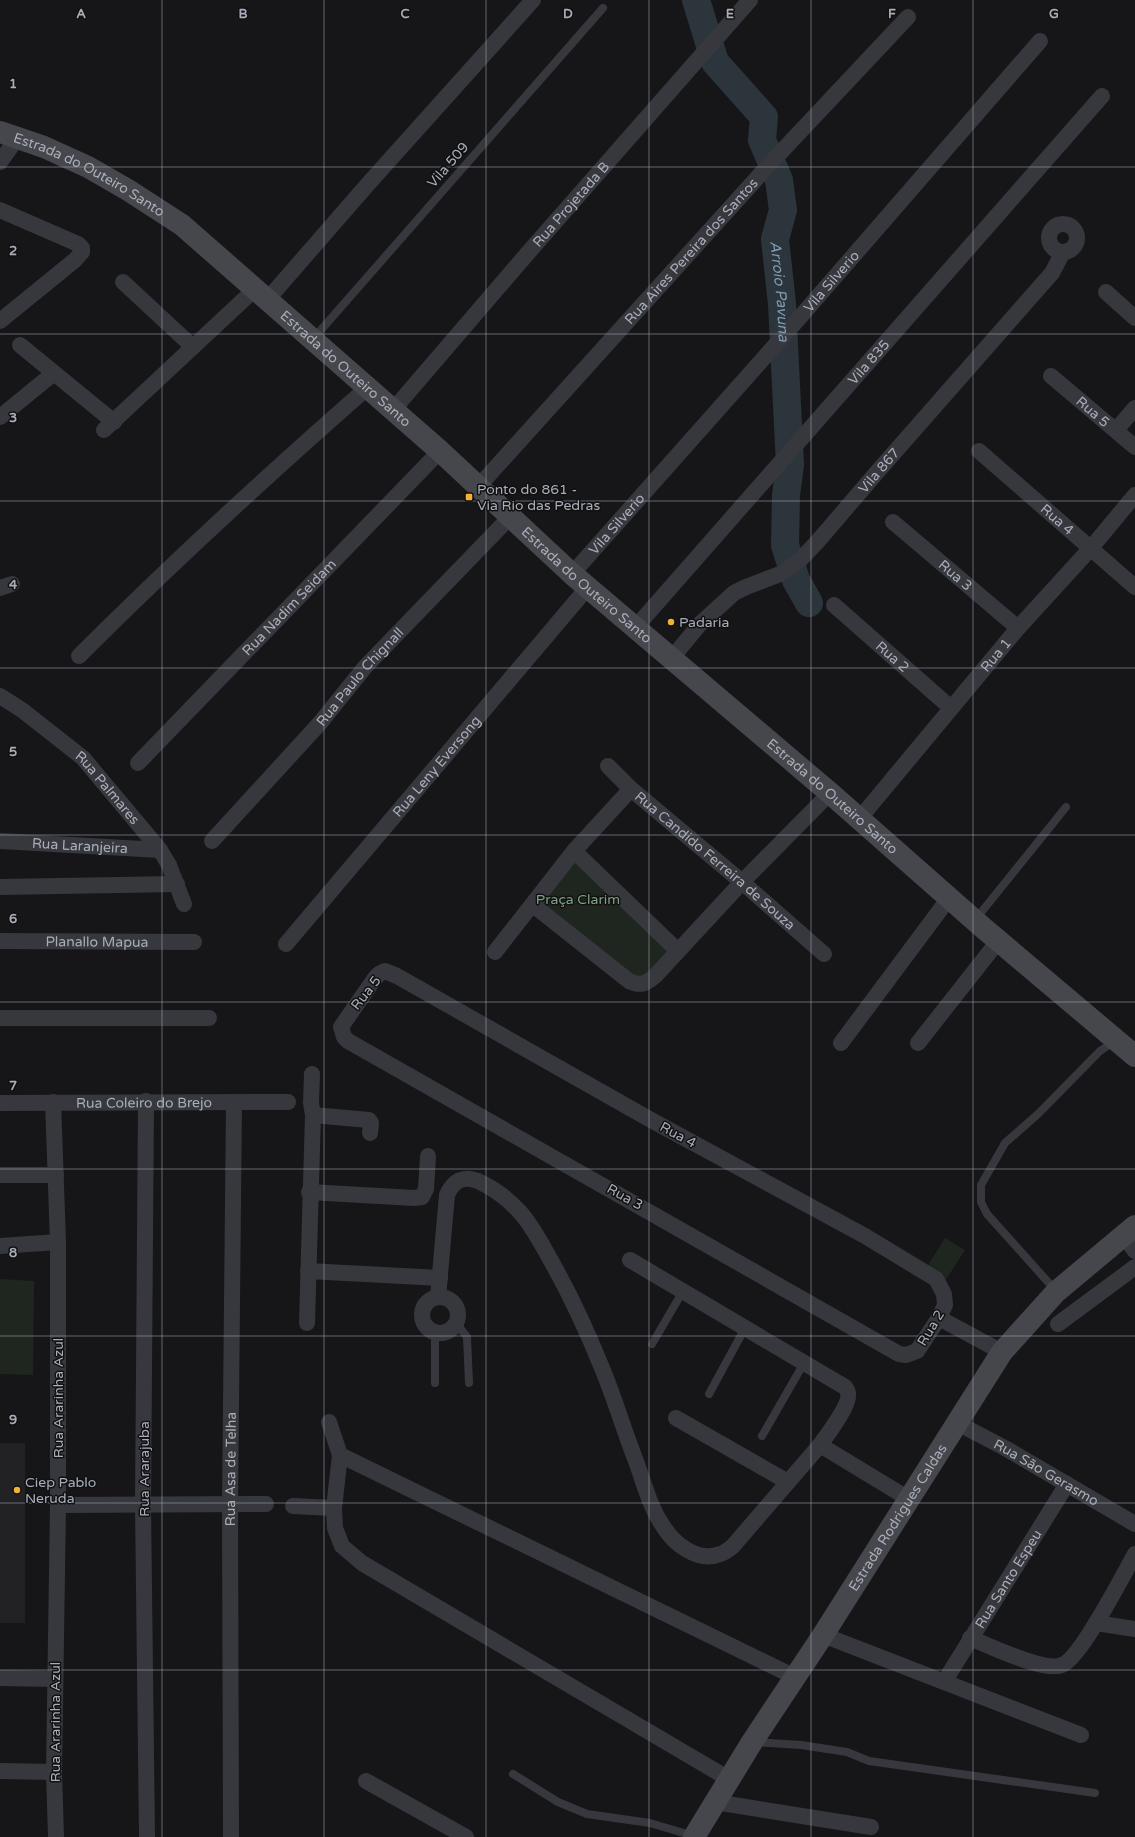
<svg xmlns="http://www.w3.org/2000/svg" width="1135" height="1837" font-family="'Varela Round',sans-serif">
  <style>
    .built { fill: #222225 }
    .green { fill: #1e261f }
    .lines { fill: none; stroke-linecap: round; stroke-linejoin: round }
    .river { stroke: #2c353c; stroke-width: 28 }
    .lane { stroke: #37383d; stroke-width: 8 }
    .street { stroke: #37383d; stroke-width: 16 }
    .secondary { stroke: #45474d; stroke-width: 22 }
    .grid { fill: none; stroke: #a8adb8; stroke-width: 1; stroke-opacity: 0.55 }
    .poi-dot { fill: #f2b134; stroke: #111113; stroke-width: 1.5 }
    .labels { text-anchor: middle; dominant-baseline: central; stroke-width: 3; stroke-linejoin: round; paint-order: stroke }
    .street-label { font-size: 14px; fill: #a8adb8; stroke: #111113 }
    .poi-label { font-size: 14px; fill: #a8adb8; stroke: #111113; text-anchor: start }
    .park-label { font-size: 14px; fill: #7fa381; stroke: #111113 }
    .water-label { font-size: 15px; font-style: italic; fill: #7f9bb3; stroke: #111113 }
    .grid-label { font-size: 13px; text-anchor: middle; font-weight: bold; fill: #a8adb8; stroke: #111113; stroke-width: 3; stroke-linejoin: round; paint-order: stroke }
  </style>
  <rect width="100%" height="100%" fill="#161618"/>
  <!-- built -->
  <rect class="built" x="0" y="1443" width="25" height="180"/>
  <!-- green -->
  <g class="green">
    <polygon points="574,851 678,951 643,984 533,905"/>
    <polygon points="945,1238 965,1250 945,1281 925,1270"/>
    <polygon points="0,1279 34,1281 33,1375 0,1374"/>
  </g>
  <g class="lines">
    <!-- river -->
    <path class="river" id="s1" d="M696 0 715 62 764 117 762 140 779 180 783 210 775 239 782 304 790 465 786 495 785 545 796 580 809 603"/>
    <!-- lane -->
    <g class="lane">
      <polyline points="313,339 603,8"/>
      <polyline points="975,920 1066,807"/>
      <polyline points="1056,1291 987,1214 981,1202 981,1185 1005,1143 1038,1114 1100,1051 1115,1041"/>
      <polyline points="456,1323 467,1337 469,1383"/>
      <polyline points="435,1333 435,1383"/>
      <polyline points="652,1344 683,1291"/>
      <polyline points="709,1394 745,1328"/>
      <polyline points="762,1436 804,1363"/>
      <polyline points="753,1742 801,1745 847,1752 869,1761 1095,1793"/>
      <polyline points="513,1774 558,1802 587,1814 650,1823 694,1836"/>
    </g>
    <!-- street -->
    <g class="street">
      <polyline points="0,162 18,137"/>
      <polyline points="0,210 78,244 82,248 82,252 75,260 0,321"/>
      <circle cx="1063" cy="238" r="14"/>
      <polyline points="123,282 193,347"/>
      <polyline points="1106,292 1135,318"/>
      <polyline points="267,300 368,184 533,0"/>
      <polyline points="20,345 114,422"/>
      <path id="s2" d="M1051 376 1135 447"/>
      <path id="s3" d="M393 410 527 254 750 0"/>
      <polyline points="0,417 54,373"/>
      <polyline points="104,430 254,290"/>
      <polyline points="1116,430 1135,408"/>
      <path id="s4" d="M979 451 1135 587"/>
      <path id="s5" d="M478 487 766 168 908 17"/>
      <path id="s6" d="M893 522 1018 628"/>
      <path id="s7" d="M572 574 801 316 1040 41"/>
      <polyline points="0,588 12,584"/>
      <path id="s8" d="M834 605 951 708"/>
      <path id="s9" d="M635 628 1102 96"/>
      <path d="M79 656C172 563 269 474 367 388"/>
      <path id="s10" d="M671 659 700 624 734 593 746 587 780 574 801 559 818 541 878 471 1052 273 1063 252"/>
      <path id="s11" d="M0 696 22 710 83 758 160 850 169 865 184 904"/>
      <path id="s12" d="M138 763 440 451"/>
      <path id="s13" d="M608 766 631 789 742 882 824 954"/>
      <path id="s14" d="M860 818 1018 628 1091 548 1135 495"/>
      <path id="s15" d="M0 841 160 850"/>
      <path id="s16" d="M212 841 320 723 365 667 511 516"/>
      <polyline points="574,851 678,951"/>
      <polyline points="0,887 177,884"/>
      <path d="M533 905 629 981C641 987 647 983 656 975L742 882 830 793"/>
      <path id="s17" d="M0 941 194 942"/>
      <path id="s18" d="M286 944 588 587"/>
      <polyline points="495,952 574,851 631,789"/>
      <polygon points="385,971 397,976 651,1120 865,1236 936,1279 944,1294 945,1305 939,1318 917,1351 906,1355 899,1354 348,1041 344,1037 341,1027 375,978 379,974"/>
      <polyline points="0,1018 209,1018"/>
      <polyline points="841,1043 949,898"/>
      <polyline points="918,1043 999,940"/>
      <polyline points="146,1101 143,1505 147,1837"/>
      <polyline points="53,1102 58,1242 58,1505 54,1772 56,1837"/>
      <path id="s19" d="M0 1103 288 1102"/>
      <polyline points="313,1115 369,1120 371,1123 370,1133"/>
      <polyline points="0,1175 56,1175"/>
      <polyline points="309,1192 414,1198 422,1197 426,1189 428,1156"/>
      <polyline points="1123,1235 1135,1251"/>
      <polyline points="0,1246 58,1242"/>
      <path d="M630 1260 845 1387C846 1389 848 1390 848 1393 851 1404 827 1435 820 1445"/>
      <polyline points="308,1271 440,1278"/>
      <circle cx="440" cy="1315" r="18"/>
      <path d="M438 1297 447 1195C453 1181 463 1175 478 1181 493 1188 508 1199 519 1211 532 1225 541 1243 550 1259 570 1294 587 1331 602 1368 614 1397 623 1427 634 1456 643 1479 649 1506 663 1526 674 1544 698 1563 720 1554 725 1553 729 1549 733 1546L820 1445 909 1499"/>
      <polyline points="939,1318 1002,1352"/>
      <polyline points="307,1323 313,1115 311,1103 312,1074"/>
      <polyline points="1058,1324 1135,1267"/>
      <polyline points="676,1418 788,1482"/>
      <polyline points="329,1422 340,1455 334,1508 335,1528 342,1546 362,1563 729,1779"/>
      <path id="s20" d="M957 1423 1005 1448 1135 1524"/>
      <polyline points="340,1455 795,1677"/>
      <polyline points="58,1505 266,1504"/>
      <polyline points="293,1506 334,1508"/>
      <polyline points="1096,1623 1135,1629"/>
      <polyline points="823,1635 1081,1735"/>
      <path d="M970 1638C988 1645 1045 1673 1062 1665 1081 1658 1123 1575 1135 1554"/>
      <path id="s21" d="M949 1674 1067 1484"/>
      <polyline points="0,1678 55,1679"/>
      <polyline points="0,1771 54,1772"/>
      <polyline points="366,1781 466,1837"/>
      <polyline points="715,1802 871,1827"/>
      <path id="s22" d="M231 1837 230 1505 234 1102"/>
    </g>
    <!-- secondary -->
    <g class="secondary">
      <path id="s23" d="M0 132 44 147 88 167 128 190 182 225 440 451 572 574 830 793 981 926 1135 1056"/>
      <path id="s24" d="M694 1837 752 1742 823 1635 1002 1352 1056 1292 1135 1226"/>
    </g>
  </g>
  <!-- grid -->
  <path class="grid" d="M162 0V1837M324 0V1837M486 0V1837M649 0V1837M811 0V1837M973 0V1837M0 167H1135M0 334H1135M0 501H1135M0 668H1135M0 835H1135M0 1002H1135M0 1169H1135M0 1336H1135M0 1503H1135M0 1670H1135"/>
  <!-- markers -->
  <g class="poi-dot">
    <rect x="465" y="493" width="8" height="8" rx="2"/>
    <circle cx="671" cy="622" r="4"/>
    <circle cx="17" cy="1490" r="4"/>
  </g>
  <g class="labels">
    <!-- street labels -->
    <g class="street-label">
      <text transform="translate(448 165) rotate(-49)">Vila 509</text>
      <text stroke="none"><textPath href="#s23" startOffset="99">Estrada do Outeiro Santo</textPath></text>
      <text stroke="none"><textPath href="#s3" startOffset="272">Rua Projetada B</textPath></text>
      <text stroke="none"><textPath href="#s5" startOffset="318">Rua Aires Pereira dos Santos</textPath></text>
      <text stroke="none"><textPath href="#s7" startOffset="391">Vila Silverio</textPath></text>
      <text stroke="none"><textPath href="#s9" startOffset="354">Vila 835</textPath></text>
      <text stroke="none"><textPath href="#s23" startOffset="423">Estrada do Outeiro Santo</textPath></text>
      <text stroke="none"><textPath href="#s2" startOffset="55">Rua 5</textPath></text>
      <text stroke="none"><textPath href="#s10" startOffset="285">Vila 867</textPath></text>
      <text stroke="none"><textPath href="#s4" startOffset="104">Rua 4</textPath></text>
      <text stroke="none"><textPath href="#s7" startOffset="67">Vila Silverio</textPath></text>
      <text stroke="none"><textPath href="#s6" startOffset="82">Rua 3</textPath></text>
      <text stroke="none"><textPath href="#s23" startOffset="747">Estrada do Outeiro Santo</textPath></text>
      <text stroke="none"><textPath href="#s12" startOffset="217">Rua Nadim Seidam</textPath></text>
      <text stroke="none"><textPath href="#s14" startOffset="212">Rua 1</textPath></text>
      <text stroke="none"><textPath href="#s8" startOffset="78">Rua 2</textPath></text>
      <text stroke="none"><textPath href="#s16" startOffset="221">Rua Paulo Chignall</textPath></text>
      <text stroke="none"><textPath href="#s18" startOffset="233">Rua Leny Eversong</textPath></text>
      <text stroke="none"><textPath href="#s11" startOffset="142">Rua Palmares</textPath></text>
      <text stroke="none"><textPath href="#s23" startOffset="1071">Estrada do Outeiro Santo</textPath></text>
      <text stroke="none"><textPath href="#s15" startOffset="80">Rua Laranjeira</textPath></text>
      <text stroke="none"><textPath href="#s13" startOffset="143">Rua Candido Ferreira de Souza</textPath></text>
      <text stroke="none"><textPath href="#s17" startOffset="97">Planallo Mapua</textPath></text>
      <text transform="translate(366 993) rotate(-52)">Rua 5</text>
      <text stroke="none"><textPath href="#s19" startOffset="144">Rua Coleiro do Brejo</textPath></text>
      <text transform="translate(678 1135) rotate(28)">Rua 4</text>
      <text transform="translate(625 1197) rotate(29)">Rua 3</text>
      <text transform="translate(931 1328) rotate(-59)">Rua 2</text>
      <text transform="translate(58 1398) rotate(-90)">Rua Ararinha Azul</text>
      <text transform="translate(144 1469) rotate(-90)">Rua Ararajuba</text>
      <text stroke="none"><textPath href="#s22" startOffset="368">Rua Asa de Telha</textPath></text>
      <text stroke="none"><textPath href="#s20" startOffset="102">Rua São Gerasmo</textPath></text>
      <text stroke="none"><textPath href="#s24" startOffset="379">Estrada Rodrigues Caldas</textPath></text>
      <text stroke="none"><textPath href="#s21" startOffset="112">Rua Santo Espeu</textPath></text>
      <text transform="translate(55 1722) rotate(-90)">Rua Ararinha Azul</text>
    </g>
    <!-- poi labels -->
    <g class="poi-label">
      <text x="477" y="489">Ponto do 861 -<tspan x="477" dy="16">Via Rio das Pedras</tspan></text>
      <text x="679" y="622">Padaria</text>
      <text x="25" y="1482">Ciep Pablo<tspan x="25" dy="16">Neruda</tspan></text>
    </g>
    <!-- park labels -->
    <g class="park-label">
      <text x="578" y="899">Praça Clarim</text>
    </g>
    <!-- water labels -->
    <g class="water-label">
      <text stroke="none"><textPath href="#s1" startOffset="318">Arroio Pavuna</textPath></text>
    </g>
  </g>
  <g class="grid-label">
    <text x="81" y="18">A</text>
    <text x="243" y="18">B</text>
    <text x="405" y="18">C</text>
    <text x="568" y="18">D</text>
    <text x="730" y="18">E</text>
    <text x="892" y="18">F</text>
    <text x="1054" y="18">G</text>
    <text x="13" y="88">1</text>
    <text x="13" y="255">2</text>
    <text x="13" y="422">3</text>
    <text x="13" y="589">4</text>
    <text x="13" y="756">5</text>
    <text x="13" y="923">6</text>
    <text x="13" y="1090">7</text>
    <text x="13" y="1257">8</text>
    <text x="13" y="1424">9</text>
  </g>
</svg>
